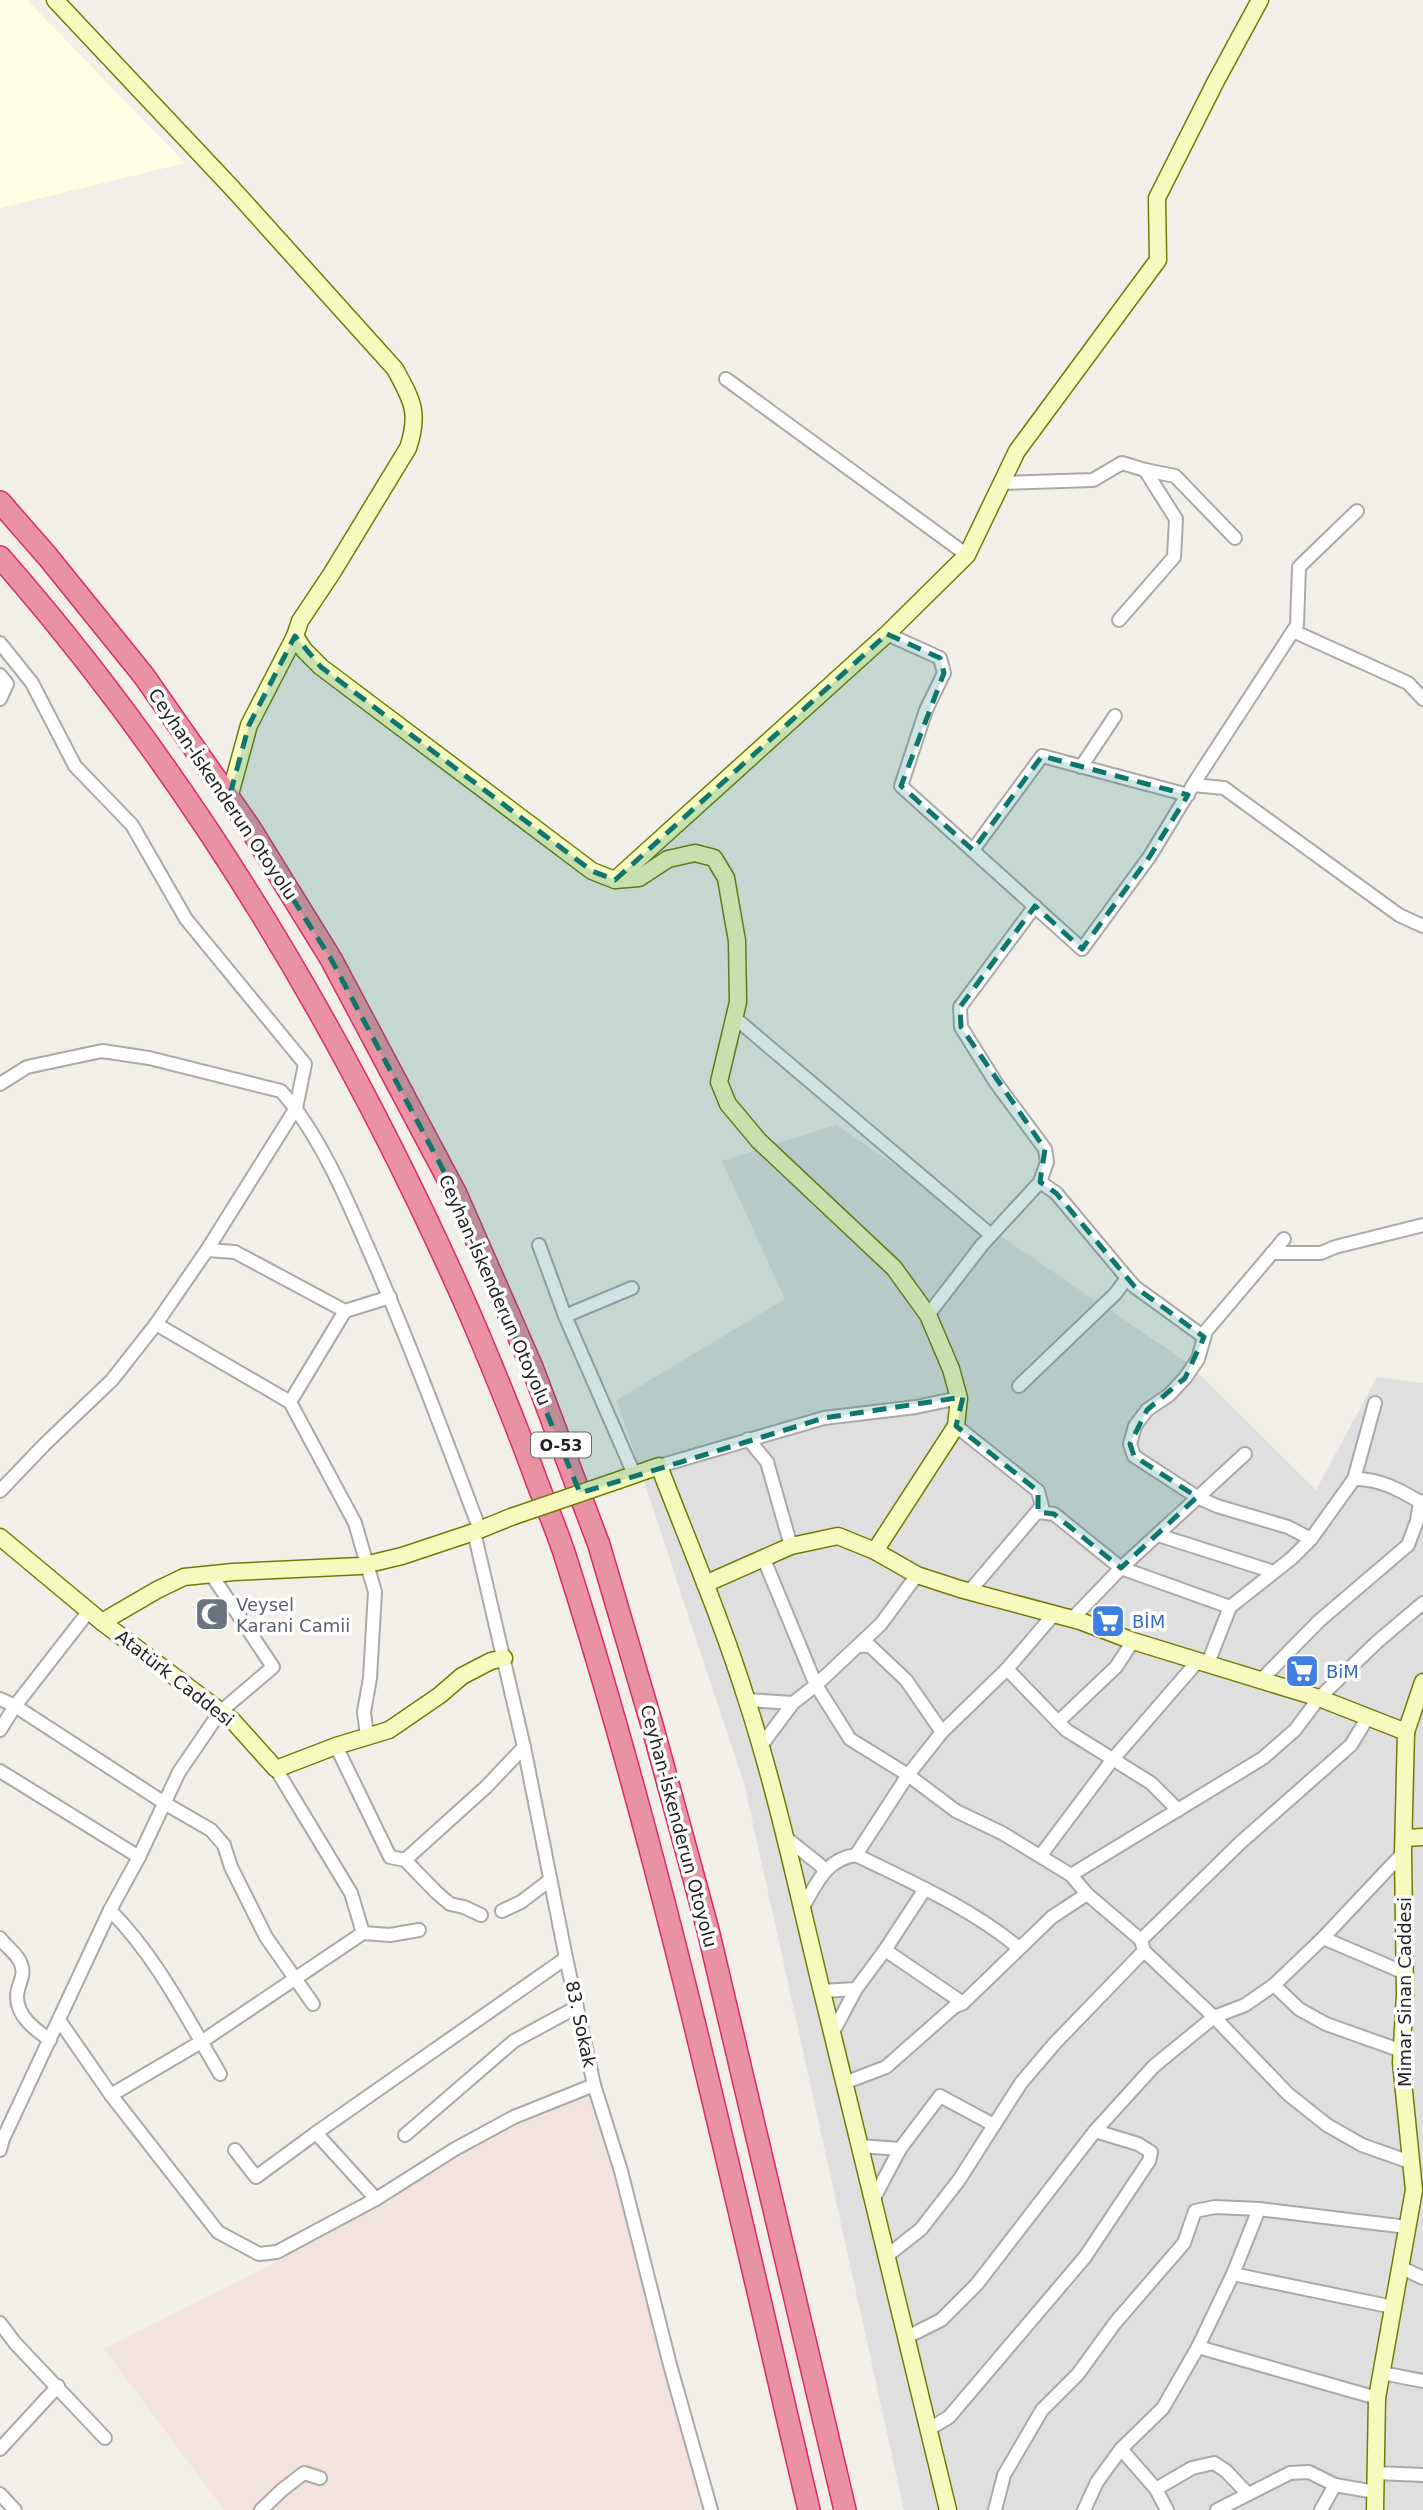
<svg xmlns="http://www.w3.org/2000/svg" width="1423" height="2510" font-family="'DejaVu Sans',sans-serif">
  <style>
    .residential { fill: #e0dfdf }
    .education { fill: #ffffe5 }
    .military { fill: #f3e3dd }
    .lines { fill: none; stroke-linecap: round; stroke-linejoin: round }
    .street-casing { stroke: #a9a9a9; stroke-width: 16 }
    .secondary-casing { stroke: #707d05; stroke-width: 19 }
    .highway-casing { stroke: #dc2a67; stroke-width: 24 }
    .street { stroke: #fff; stroke-width: 12 }
    .secondary { stroke: #f7fabf; stroke-width: 16 }
    .highway { stroke: #e892a2; stroke-width: 21 }
    .secondary-bridge-casing { stroke: #707d05; stroke-width: 19; stroke-linecap: butt }
    .secondary-bridge { stroke: #f7fabf; stroke-width: 16 }
    .marked { fill: #0f766e; fill-opacity: 0.2; stroke: #0f766e; stroke-width: 5; stroke-dasharray: 14 9; stroke-linejoin: round }
    .labels { text-anchor: middle; dominant-baseline: central; stroke-width: 7; stroke-linejoin: round; paint-order: stroke }
    .shield { fill: #fff; stroke: #646464; stroke-width: 2 }
    .shield-label { font-size: 16px; font-weight: bold; fill: #222 }
    .street-label { font-size: 18px; fill: #222; stroke: #fff }
    .worship-label { font-size: 18px; fill: #5b616d; stroke: #fff; text-anchor: start }
    .shop-label { font-size: 18px; fill: #366cbe; stroke: #fff; text-anchor: start }
  </style>
  <rect width="100%" height="100%" fill="#f2efe9"/>
  <!-- residential -->
  <polygon class="residential" points="836,1125 1188,1363 1316,1490 1377,1377 1423,1383 1423,2510 904,2510 744,1783 617,1400 785,1299 722,1161"/>
  <!-- education -->
  <polygon class="education" points="0,0 27,0 185,163 0,208"/>
  <!-- military -->
  <polygon class="military" points="591,2091 703,2510 224,2510 104,2349 278,2261 400,2191 513,2123"/>
  <g class="lines">
    <!-- street casing -->
    <g class="street-casing">
      <g id="street">
        <polyline points="726,379 967,555"/>
        <polyline points="1145,470 1175,476 1235,538"/>
        <polyline points="1001,483 1093,480 1122,463 1145,470 1176,519 1174,557 1119,620"/>
        <polyline points="1293,631 1408,683 1423,699"/>
        <polyline points="887,634 940,658 944,673 926,710 901,786 1082,949 1150,856 1198,777 1297,625 1299,567 1357,511"/>
        <polyline points="0,643 32,683 75,766 132,825 186,919 305,1064 296,1108 207,1250 156,1324 112,1380 45,1444 0,1491"/>
        <polyline points="0,675 7,684 0,699"/>
        <polyline points="1081,767 1115,716"/>
        <polyline points="1193,785 1224,788 1399,915 1423,926"/>
        <polyline points="973,850 1042,756 1188,795"/>
        <polyline points="735,1018 991,1235"/>
        <path d="M0 1084 27 1067 102 1051 149 1058 281 1091C318 1132 346 1197 368 1248 409 1341 444 1435 480 1530"/>
        <polyline points="1284,1239 1206,1331 1198,1359 1185,1378 1169,1395 1147,1410 1135,1426 1130,1444 1134,1456 1197,1497 1217,1506 1288,1527 1311,1539"/>
        <polyline points="539,1245 565,1316 634,1474"/>
        <polyline points="207,1250 235,1252 345,1311"/>
        <polyline points="1272,1253 1321,1253 1335,1247 1423,1225"/>
        <polyline points="1127,1278 1135,1287 1204,1337"/>
        <polyline points="928,1315 982,1245 1040,1182 1047,1162 1045,1149 996,1083 961,1027 960,1007 1035,906"/>
        <polyline points="565,1316 632,1288"/>
        <polyline points="156,1324 290,1402 355,1523 375,1592 370,1678 364,1712 367,1736"/>
        <polyline points="1019,1386 1115,1294 1127,1278 1056,1193 1040,1182"/>
        <polyline points="290,1402 345,1311 390,1297"/>
        <polyline points="956,1426 1038,1491 1042,1506 969,1592"/>
        <polyline points="748,1439 767,1462 791,1546"/>
        <polyline points="659,1466 824,1418 916,1407 959,1398"/>
        <path d="M1354 1479C1378 1478 1400 1490 1420 1502L1423 1501"/>
        <polyline points="1038,1512 1054,1514 1121,1568 1230,1607"/>
        <polyline points="474,1532 524,1747 566,1958 594,2085 621,2171 670,2365 711,2510"/>
        <polyline points="1158,1535 1274,1572"/>
        <polyline points="763,1557 816,1685 850,1739 908,1775 956,1811 1002,1833 1071,1875 1087,1894 1141,1940 1144,1951 1214,2017 1288,2094 1327,2125 1362,2145 1410,2162"/>
        <polyline points="1072,1619 1121,1568 1245,1454"/>
        <polyline points="858,1646 870,1646 906,1680 942,1732"/>
        <polyline points="1208,1663 1230,1607 1292,1558 1311,1539 1354,1479 1375,1403"/>
        <polyline points="1007,1669 1066,1730 1151,1783 1178,1810"/>
        <polyline points="1261,1680 1319,1621 1408,1545 1417,1521 1420,1502"/>
        <polyline points="0,1699 15,1706 166,1804 211,1830 224,1845 231,1867 266,1937 313,2004"/>
        <polyline points="747,1700 793,1703"/>
        <polyline points="1058,1722 1116,1667 1133,1641"/>
        <polyline points="0,1730 15,1706 89,1611"/>
        <polyline points="336,1746 390,1857 405,1860 436,1892 450,1904 464,1907 481,1915"/>
        <polyline points="761,1746 793,1703 816,1685 881,1624 917,1575"/>
        <polyline points="276,1769 351,1893 363,1933"/>
        <polyline points="0,1771 139,1857"/>
        <polyline points="785,1837 825,1869"/>
        <path d="M856 1855C911 1882 971 1908 1019 1948"/>
        <polyline points="1041,1855 1113,1759 1198,1661"/>
        <polyline points="405,1860 486,1787 524,1747"/>
        <polyline points="1071,1875 1263,1758 1295,1730 1319,1698 1377,1642 1423,1603"/>
        <path d="M803 1907C817 1883 826 1859 856 1855L908 1775 942 1732 1007 1669 1054 1614"/>
        <path d="M110 1910C158 1959 185 2015 220 2074"/>
        <polyline points="502,1911 521,1902 550,1880"/>
        <path d="M0 1938C6 1947 18 1954 21 1964 26 1977 17 1984 17 1997 17 2017 36 2030 50 2040"/>
        <polyline points="1323,1938 1405,1973"/>
        <polyline points="1141,1940 1240,1843 1351,1745 1368,1717"/>
        <polyline points="885,1950 963,2003"/>
        <polyline points="1274,1985 1299,2009 1326,2024 1402,2051"/>
        <polyline points="822,1991 856,1989"/>
        <polyline points="59,2020 111,2095 218,2232 259,2254 277,2252 376,2199 455,2149 514,2117 594,2085"/>
        <polyline points="832,2034 856,1989 885,1950 925,1889"/>
        <polyline points="844,2083 886,2067 954,2007 963,2003 1052,1917 1087,1894"/>
        <polyline points="111,2095 201,2042 363,1933 390,1935 419,1930"/>
        <polyline points="405,2135 514,2041 577,2007"/>
        <polyline points="859,2146 900,2149"/>
        <polyline points="0,2150 3,2139 110,1910 139,1857 179,1772 220,1712 273,1667 211,1574"/>
        <polyline points="235,2150 256,2177 316,2133"/>
        <polyline points="376,2199 316,2133 566,1958"/>
        <polyline points="873,2200 900,2149 940,2096 994,2125"/>
        <polyline points="888,2255 921,2229 959,2180 1021,2083 1055,2043 1144,1951"/>
        <polyline points="1400,2267 1423,2278"/>
        <polyline points="1233,2274 1393,2307"/>
        <polyline points="0,2323 15,2343 105,2438"/>
        <polyline points="907,2337 941,2320 977,2284 1095,2131 1154,2066 1214,2017 1245,2005 1274,1985 1323,1938 1403,1853"/>
        <polyline points="1198,2347 1377,2398"/>
        <polyline points="1382,2373 1423,2381"/>
        <polyline points="929,2429 949,2417 1085,2257 1149,2161 1151,2152 1138,2144 1095,2131"/>
        <polyline points="0,2449 58,2386"/>
        <polyline points="1121,2449 1156,2489 1192,2468 1214,2463 1226,2471 1248,2494"/>
        <polyline points="1376,2473 1423,2475"/>
        <polyline points="1156,2489 1167,2510"/>
        <polyline points="0,2494 15,2510"/>
        <polyline points="261,2510 282,2490 304,2473 320,2478"/>
        <polyline points="995,2510 1004,2475 1042,2410 1078,2374 1115,2323 1184,2243 1195,2211 1215,2207 1259,2209 1407,2227"/>
        <polyline points="1084,2510 1097,2482 1121,2449 1163,2408 1198,2347 1233,2274 1259,2209"/>
        <polyline points="1217,2510 1290,2473 1309,2472 1335,2485 1375,2492"/>
        <polyline points="1321,2510 1335,2485"/>
      </g>
    </g>
    <!-- secondary casing -->
    <g class="secondary-casing">
      <g id="secondary">
        <path d="M55 0 232 188 395 369C412 400 420 413 408 448L332 573 300 621 295 636 304 650 321 667 592 871 615 880 639 878 668 859 695 853 714 858 726 878 737 941 738 1002 719 1082 728 1104 759 1141 894 1268 928 1315 951 1369 959 1398 956 1426 875 1551"/>
        <polyline points="229,798 249,725 295,636"/>
        <polyline points="615,880 887,634 967,555 1017,451 1158,260 1157,198 1216,81 1260,0"/>
        <path d="M619 1480 659 1466C689 1544 722 1621 747 1701 780 1803 801 1908 827 2012 867 2178 909 2344 948 2510"/>
        <polyline points="0,1537 102,1622 232,1720 276,1769 336,1746 389,1730 440,1695 462,1676 491,1661 504,1658"/>
        <polyline points="705,1584 791,1546 838,1536 875,1551 917,1575 960,1589 1080,1621 1133,1641 1319,1698 1406,1732"/>
        <polyline points="102,1622 157,1590 184,1577 233,1572 360,1566 402,1556 474,1532 511,1517"/>
        <polyline points="1404,1838 1423,1837"/>
        <polyline points="1375,2510 1377,2398 1414,2190 1401,2062 1405,1994 1403,1853 1406,1732 1423,1682"/>
      </g>
    </g>
    <!-- highway casing -->
    <g class="highway-casing">
      <g id="highway">
        <polyline points="0,502 48,557 144,676 250,828 331,959 456,1194 532,1367 599,1545 652,1725 708,1930 845,2510"/>
        <path d="M0 557C196 781 349 1040 469 1312 493 1368 516 1424 537 1482 547 1508 559 1535 567 1562 666 1873 734 2193 809 2510"/>
      </g>
    </g>
    <!-- street -->
    <use href="#street" class="street"/>
    <!-- secondary -->
    <use href="#secondary" class="secondary"/>
    <!-- highway -->
    <use href="#highway" class="highway"/>
    <!-- secondary-bridge casing -->
    <g class="secondary-bridge-casing">
      <polyline id="secondary-bridge" points="511,1517 619,1480"/>
    </g>
    <!-- secondary-bridge -->
    <use href="#secondary-bridge" class="secondary-bridge"/>
  </g>
  <!-- marked area -->
  <path class="marked" d="M887 634 940 658 944 673 901 786 973 850 1042 756 1188 795 1150 856 1082 949 1035 906 960 1007 961 1027 1045 1149 1040 1182 1056 1193 1135 1287 1204 1337 1185 1378 1147 1410 1130 1444 1134 1456 1197 1497 1121 1568 1054 1514 1038 1512V1491L956 1426 963 1397 824 1418 580 1493 456 1194 331 959 229 798 249 725 295 636 321 667 592 871 615 880Z"/>
  <!-- icons -->
  <defs>
    <g id="mosque-square" transform="scale(1.75)"><rect x="-9" y="-9" width="18" height="18" rx="4" fill="#6b7280" stroke="#fff"/><path d="M3.5-4.9A6 6 0 1 0 3.5 4.9A5 5 0 1 1 3.5-4.9Z" fill="#fff"/></g>
    <g id="supermarket-square" transform="scale(1.75)"><rect x="-9" y="-9" width="18" height="18" rx="4" fill="#3f7fe0" stroke="#fff"/><path d="M-6-5.5h2.5l.6 2H6L4.5 2H-2.5L-4.4-4H-6ZM-1.5 3.2a1.3 1.3 0 1 0 .1 0ZM3 3.2a1.3 1.3 0 1 0 .1 0Z" fill="#fff"/></g>
  </defs>
  <g fill-rule="evenodd">
    <use href="#mosque-square" x="212" y="1614"/>
    <use href="#supermarket-square" x="1108" y="1621"/>
    <use href="#supermarket-square" x="1302" y="1671"/>
  </g>
  <g class="labels">
    <!-- shield labels -->
    <rect class="shield" x="531" y="1432.5" width="60" height="25" rx="5"/>
    <g class="shield-label">
      <text x="561" y="1445">O-53</text>
    </g>
    <!-- street labels -->
    <g class="street-label">
      <text transform="translate(223 794) rotate(56)">Ceyhan-İskenderun Otoyolu</text>
      <text transform="translate(495 1290) rotate(66)">Ceyhan-İskenderun Otoyolu</text>
      <text transform="translate(175 1678) rotate(38)">Atatürk Caddesi</text>
      <text transform="translate(679 1826) rotate(75)">Ceyhan-İskenderun Otoyolu</text>
      <text transform="translate(1404 1992) rotate(-90)">Mimar Sinan Caddesi</text>
      <text transform="translate(581 2024) rotate(78)">83. Sokak</text>
    </g>
    <!-- worship labels -->
    <g class="worship-label">
      <text x="236" y="1604">Veysel<tspan x="236" dy="21">Karani Camii</tspan></text>
    </g>
    <!-- shop labels -->
    <g class="shop-label">
      <text x="1132" y="1621">BİM</text>
      <text x="1326" y="1671">BiM</text>
    </g>
  </g>
</svg>
